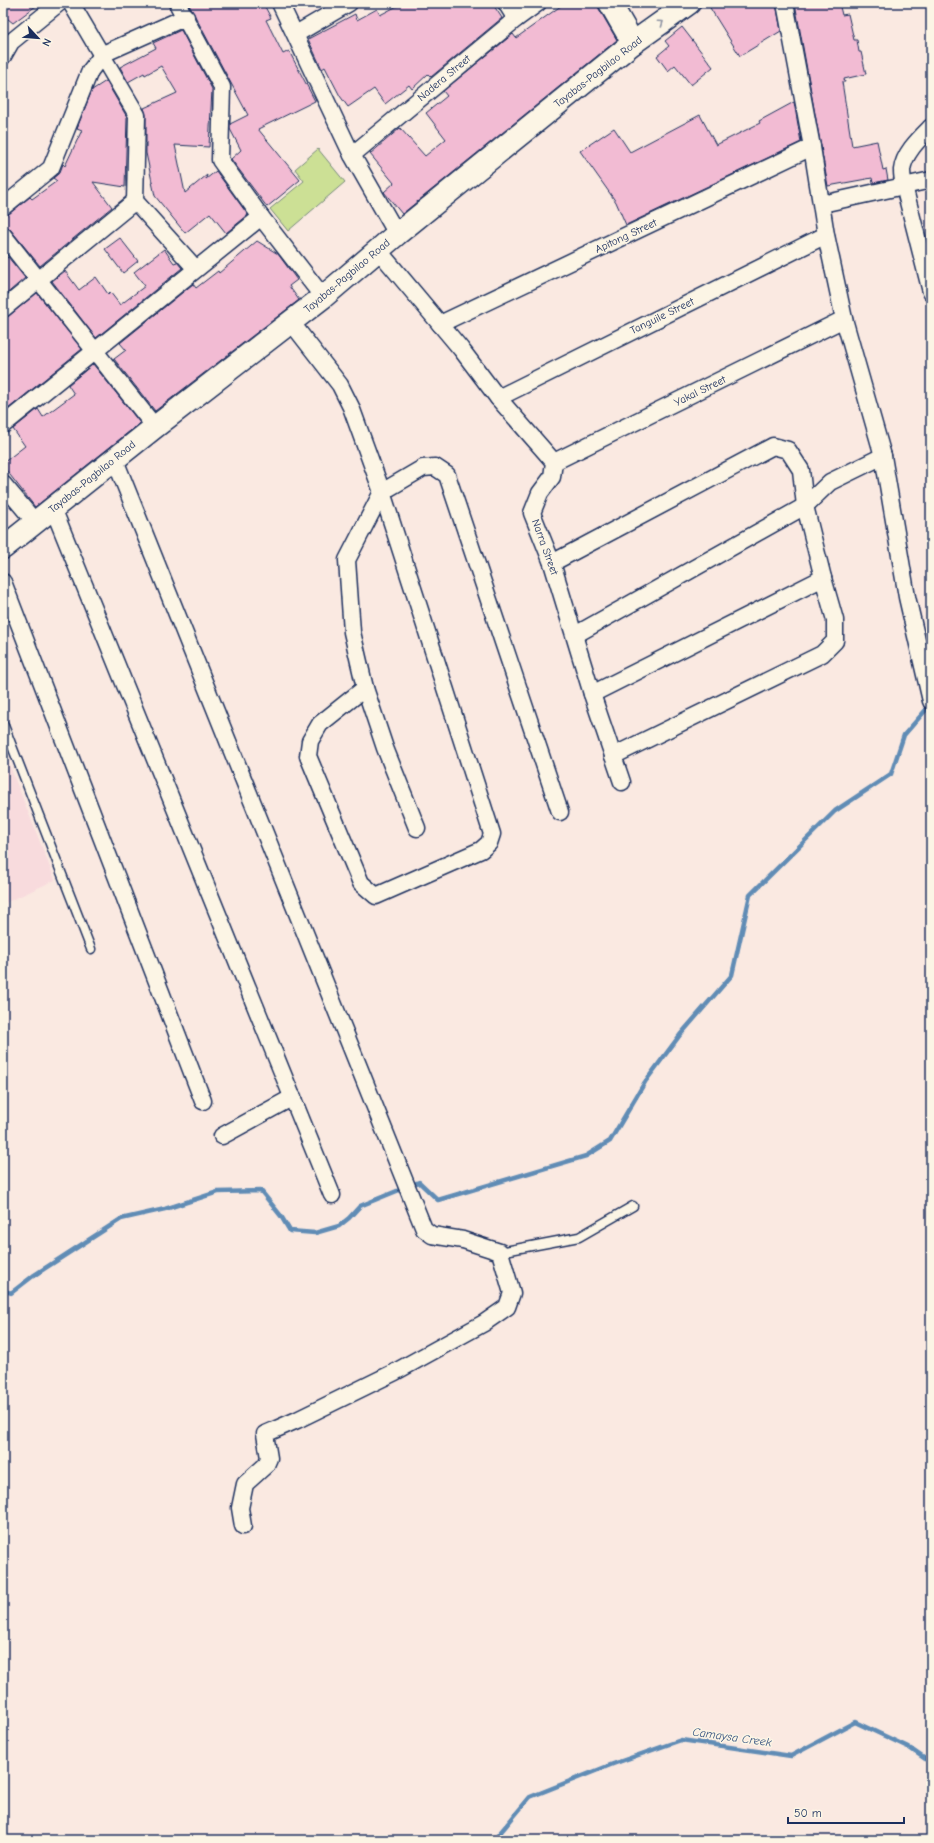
<svg xmlns="http://www.w3.org/2000/svg" width="934" height="1843" font-family="'Comic Neue',sans-serif">
  <style>
    .built { fill: #f8dbdd }
    .green { fill: #cce095; stroke: #74887a }
    .lines { fill: none; stroke-linecap: round; stroke-linejoin: round }
    .stream { stroke: #618cb5; stroke-width: 4.5 }
    .building { fill: #f2bbd3; stroke: #1b2f5e }
    .lane-casing { stroke: #1b2f5e; stroke-width: 11 }
    .street-casing { stroke: #1b2f5e; stroke-width: 19 }
    .secondary-casing { stroke: #1b2f5e; stroke-width: 25 }
    .lane { stroke: #fcf5e5; stroke-width: 8 }
    .street { stroke: #fcf5e5; stroke-width: 16 }
    .secondary { stroke: #fcf5e5; stroke-width: 22 }
    .oneway { stroke: #8c92a2 }
    .labels { text-anchor: middle; dominant-baseline: central; stroke-width: 3; stroke-linejoin: round; paint-order: stroke }
    .street-label { font-size: 11px; fill: #1b2f5e; stroke: #fcf5e5 }
    .water-label { font-size: 12px; font-style: italic; fill: #385682; stroke: #fcf5e5 }
  </style>
  <rect width="100%" height="100%" fill="#fae9e1"/>
  <filter id="ink" filterUnits="userSpaceOnUse"><feTurbulence type="fractalNoise" baseFrequency=".025" numOctaves="2"/><feDisplacementMap in="SourceGraphic" scale="8" xChannelSelector="R" yChannelSelector="G"/><feConvolveMatrix kernelMatrix="1 2 1 2 8 2 1 2 1" color-interpolation-filters="sRGB"/></filter>
  <g filter="url(#ink)">
    <!-- built -->
    <polygon class="built" points="3,749 55,880 3,904"/>
    <!-- green -->
    <polygon class="green" points="318,149 345,182 288,231 270,209 304,181 295,169"/>
    <g class="lines">
      <!-- stream -->
      <g class="stream">
        <polyline points="3,1290 11,1293 33,1276 121,1219 165,1209 218,1192 261,1191 281,1216 290,1231 315,1233 339,1226 349,1218 360,1206 419,1182 438,1200 586,1156 610,1141 645,1082 680,1035 732,975 750,895 835,811 891,774 904,735 931,704"/>
        <polyline points="494,1840 530,1797 613,1764 681,1740 791,1756 855,1722 908,1747 931,1763"/>
      </g>
    </g>
    <!-- building -->
    <g class="building">
      <polygon points="3,3 40,3 13,23 3,15"/>
      <polygon points="188,3 263,3 271,18 266,20 283,54 289,51 315,101 258,129 300,180 267,207 231,159 241,150 230,129 230,124 248,115"/>
      <polygon points="403,3 492,3 502,18 431,77 428,74 412,89 409,85 385,104 374,89 348,107 340,96 325,67 322,69 308,39 355,14 357,20 377,9 380,15"/>
      <polygon points="565,3 598,3 599,9 617,40 402,214 384,192 394,183 370,154 400,128 425,156 446,139 426,113 447,96 443,91 513,34 516,38"/>
      <polygon points="707,3 776,3 781,31 740,56"/>
      <polygon points="795,3 839,3 842,15 848,14 854,40 857,40 859,52 861,52 866,74 844,79 845,82 842,82 852,146 877,141 883,170 886,169 888,180 873,183 872,178 828,186"/>
      <polygon points="682,27 713,67 691,85 675,65 668,71 657,56 669,46 665,41"/>
      <polygon points="181,30 212,89 209,147 175,145 185,193 207,175 206,179 216,171 248,215 226,233 210,213 185,233 155,196 146,153 146,115 144,108 177,93 161,66 145,75 144,73 128,82 120,67 156,48 153,43"/>
      <polygon points="106,81 127,117 125,187 93,182 112,207 40,266 10,229 3,226 3,216 9,214 30,197 32,199 57,181 53,178 60,172 63,164 65,166 82,130 77,128 92,90"/>
      <polygon points="794,102 801,142 626,225 616,202 580,151 614,128 630,152 700,115 716,145 760,123 759,121"/>
      <polygon points="120,238 138,261 123,273 105,249"/>
      <polygon points="257,241 278,254 297,280 289,286 299,300 155,411 114,359 126,350 120,343 193,284 196,288 218,271 219,273"/>
      <polygon points="164,249 174,263 177,262 182,268 96,338 52,281 65,271 79,290 96,277 108,294 110,292 120,305 145,286 134,272"/>
      <polygon points="8,257 25,278 3,297 3,260"/>
      <polygon points="37,293 82,349 3,413 3,318 9,316"/>
      <polygon points="93,364 140,423 35,507 3,466 3,463 25,446 13,429 38,409 43,417 74,394 68,385"/>
    </g>
    <g class="lines">
      <!-- lane casing -->
      <g class="lane-casing">
        <g id="lane">
          <polyline points="3,723 91,949"/>
          <polyline points="500,1252 579,1237 633,1206"/>
        </g>
      </g>
      <!-- street casing -->
      <g class="street-casing">
        <g id="street">
          <polyline points="71,3 137,115 135,201 196,269"/>
          <polyline points="177,3 222,87 220,160 261,217 323,297"/>
          <polyline points="280,3 352,155 397,234"/>
          <polyline points="506,3 516,19"/>
          <polyline points="785,3 812,147 826,235 844,319 883,456 907,597 931,701"/>
          <polyline points="296,34 349,3"/>
          <polyline points="3,56 11,42 59,3"/>
          <path d="M931 127C919 139 904 153 902 170 902 175 903 181 904 186L931 292"/>
          <polyline points="352,155 516,19 538,3"/>
          <polyline points="822,204 931,180"/>
          <polyline points="3,207 51,168 90,71 103,54 186,17"/>
          <polyline points="3,235 155,427"/>
          <polyline points="379,251 461,349 498,398 554,462 552,477 540,493 532,513 552,563 592,694 622,782"/>
          <polyline points="3,309 135,201"/>
          <polyline points="291,322 340,385 351,407 382,492 492,834 489,843 481,850 376,896 361,883 308,756 310,741 320,724 365,688"/>
          <polyline points="440,324 812,147"/>
          <polyline points="498,398 826,235"/>
          <polyline points="3,425 261,217"/>
          <polyline points="115,460 424,1229 432,1235 463,1240 500,1252 512,1293 507,1307 484,1323 395,1372 297,1420 265,1434 269,1458 266,1465 245,1484 240,1508 243,1526"/>
          <polyline points="554,462 844,319"/>
          <polyline points="3,484 36,523"/>
          <polyline points="53,508 332,1195"/>
          <polyline points="552,563 773,446 788,450 801,470 805,506 823,578 835,620 835,641 822,654 613,756"/>
          <polyline points="3,582 203,1101"/>
          <polyline points="575,635 805,506 830,482 883,456"/>
          <polyline points="592,694 823,578"/>
          <polyline points="417,828 385,748 365,688 352,632 347,560 382,492 423,468 435,467 447,475 560,812"/>
          <polyline points="222,1136 293,1097"/>
        </g>
      </g>
      <!-- secondary casing -->
      <g class="secondary-casing">
        <g id="secondary">
          <polyline points="610,3 633,43"/>
          <polyline points="3,548 155,427 323,297 397,234 633,43 689,3"/>
        </g>
      </g>
      <!-- lane -->
      <use href="#lane" class="lane"/>
      <!-- street -->
      <use href="#street" class="street"/>
      <!-- secondary -->
      <use href="#secondary" class="secondary"/>
    </g>
    <!-- one-way arrows -->
    <defs><path id="oneway-chevron" d="M-2-3.5L2.5 0L-2 3.5" fill="none" stroke-width="1.6" stroke-linecap="round" stroke-linejoin="round"/></defs>
    <use class="oneway" href="#oneway-chevron" transform="translate(661 23) rotate(-35)"/>
  </g>
  <g class="labels">
    <!-- street labels -->
    <g class="street-label">
      <text transform="translate(598 72) rotate(-38)">Tayabas-Pagbilao Road</text>
      <text transform="translate(444 78) rotate(-40)">Nadera Street</text>
      <text transform="translate(626 236) rotate(-25)">Apitong Street</text>
      <text transform="translate(347 276) rotate(-40)">Tayabas-Pagbilao Road</text>
      <text transform="translate(662 316) rotate(-26)">Tanguile Street</text>
      <text transform="translate(700 391) rotate(-26)">Yakal Street</text>
      <text transform="translate(92 477) rotate(-39)">Tayabas-Pagbilao Road</text>
      <text transform="translate(545 547) rotate(70)">Narra Street</text>
    </g>
    <!-- water labels -->
    <g class="water-label">
      <text transform="translate(732 1737) rotate(8)">Camaysa Creek</text>
    </g>
  </g>
  <!-- margin -->
  <rect width="934" height="1843" fill="none" stroke="#fcf5e5" stroke-width="16"/>
  <rect x="8" y="8" width="918" height="1827" fill="none" stroke="#1b2f5e" stroke-width="1.5" filter="url(#ink)"/>
  <!-- north arrow -->
  <g transform="translate(38 38) rotate(116)" stroke="#fcf5e5" stroke-width="3" paint-order="stroke">
  <path d="M0-3L7 15L0 10L-7 15Z" fill="#1b2f5e"/>
  <text y="-6" font-size="11" font-weight="bold" text-anchor="middle" fill="#1b2f5e">N</text>
  </g>
  <!-- scale -->
  <path d="M788 1817v6h116v-6" fill="none" stroke="#1b2f5e" stroke-width="2"/>
  <text x="794" y="1817" font-size="12" fill="#1b2f5e" stroke="#fcf5e5" stroke-width="3" paint-order="stroke">50 m</text>
</svg>
